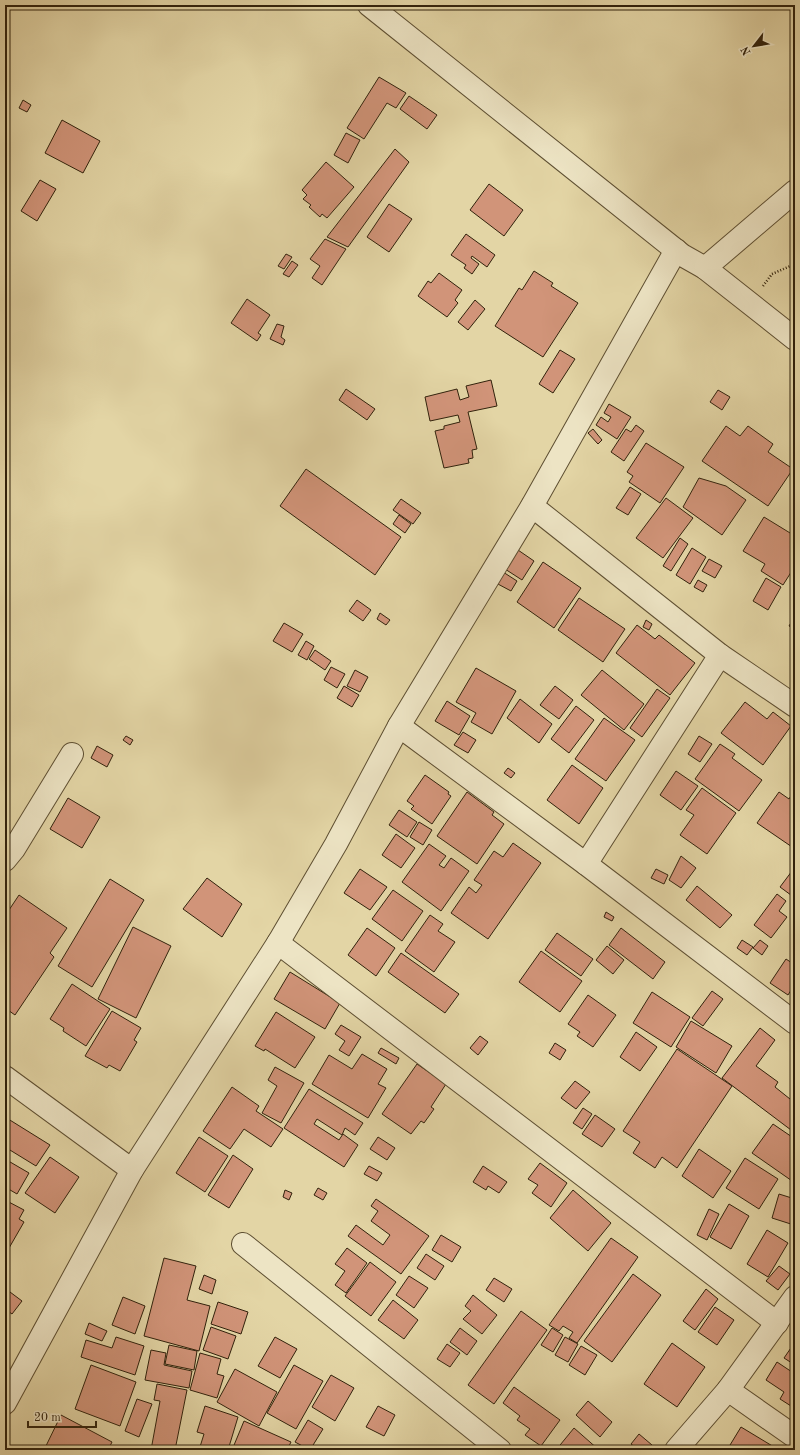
<svg xmlns="http://www.w3.org/2000/svg" width="800" height="1455" font-family="'Old Standard TT',serif">
  <style>
    .building { fill: #d19479; stroke: #31220c }
    .lines { fill: none; stroke-linecap: round; stroke-linejoin: round }
    .street-casing { stroke: #5e4f32; stroke-width: 24 }
    .path { stroke: #31220c; stroke-width: 2.5; stroke-dasharray: 1 2; stroke-linecap: butt }
    .street { stroke: #ede4c4; stroke-width: 22 }
  </style>
  <rect width="100%" height="100%" fill="#e3d5a5"/>
  <filter id="stains"><feTurbulence type="fractalNoise" baseFrequency=".005" numOctaves="4"/><feColorMatrix values="0 0 0 0 .2 0 0 0 0 .09 0 0 0 0 .02 0 0 0 .5 -.17"/></filter>
  <radialGradient id="worn" r=".72"><stop offset=".6" stop-color="#630" stop-opacity="0"/><stop offset="1" stop-color="#630" stop-opacity=".3"/></radialGradient>
  <!-- building -->
  <g class="building">
    <polygon points="379,77 406,93 396,108 387,103 364,139 347,128"/>
    <polygon points="409,96 437,115 427,129 400,109"/>
    <polygon points="23,100 31,105 27,112 19,108"/>
    <polygon points="62,120 100,141 83,173 45,153"/>
    <polygon points="346,133 360,140 348,163 334,155"/>
    <polygon points="395,149 409,162 348,247 327,237"/>
    <polygon points="326,162 354,187 327,218 322,214 320,217 309,207 311,205 303,199 307,195 302,190"/>
    <polygon points="40,180 56,189 37,221 21,211"/>
    <polygon points="489,184 523,210 504,236 470,210"/>
    <polygon points="389,204 412,219 389,252 367,237"/>
    <polygon points="466,234 495,255 487,267 472,256 471,258 479,264 472,274 464,268 466,265 451,255"/>
    <polygon points="325,239 346,249 322,285 312,278 320,266 310,259"/>
    <polygon points="286,254 292,257 284,269 278,266"/>
    <polygon points="292,261 298,265 289,277 283,274"/>
    <polygon points="534,271 553,283 551,286 578,303 543,357 495,326 519,288 522,290"/>
    <polygon points="439,273 462,290 455,300 458,303 447,317 418,296 428,281 431,283"/>
    <polygon points="247,299 270,315 258,333 261,335 257,341 231,323"/>
    <polygon points="475,300 485,309 468,330 458,322"/>
    <polygon points="277,324 284,326 281,337 285,340 283,345 270,339"/>
    <polygon points="560,350 575,359 553,393 539,384"/>
    <polygon points="491,380 497,406 468,412 477,449 472,450 473,458 468,459 469,463 444,468 435,431 444,429 444,426 460,422 458,415 430,421 425,397 457,389 460,400 469,397 466,386"/>
    <polygon points="346,389 375,409 367,420 339,400"/>
    <polygon points="718,390 730,397 722,410 710,402"/>
    <polygon points="609,404 631,417 617,439 596,425 601,417 608,422 611,417 604,413"/>
    <polygon points="636,425 644,431 624,461 611,452 626,429 631,432"/>
    <polygon points="726,426 740,436 748,426 773,444 768,452 793,469 768,506 702,461"/>
    <polygon points="593,429 602,440 598,444 588,433"/>
    <polygon points="646,443 684,467 660,503 629,482 633,476 627,472"/>
    <polygon points="306,469 401,537 375,575 280,506"/>
    <polygon points="699,478 726,486 746,500 722,535 683,507"/>
    <polygon points="630,487 641,494 628,515 616,508"/>
    <polygon points="666,498 693,518 663,558 636,538"/>
    <polygon points="401,499 421,513 413,524 393,510"/>
    <polygon points="399,515 411,524 405,533 393,524"/>
    <polygon points="764,517 795,536 795,566 783,585 761,571 765,564 743,551"/>
    <polygon points="680,538 688,544 671,571 663,566"/>
    <polygon points="692,548 706,557 690,584 676,575"/>
    <polygon points="518,550 534,561 522,580 505,569"/>
    <polygon points="709,559 722,566 715,578 702,571"/>
    <polygon points="543,562 581,588 554,628 517,602"/>
    <polygon points="503,572 517,581 511,591 496,583"/>
    <polygon points="766,578 781,587 768,610 753,601"/>
    <polygon points="698,580 707,585 703,592 694,587"/>
    <polygon points="579,598 625,629 603,662 558,630"/>
    <polygon points="357,600 371,610 363,621 349,611"/>
    <polygon points="380,613 390,620 386,625 377,619"/>
    <polygon points="795,616 795,629 789,626"/>
    <polygon points="646,620 652,624 649,630 643,627"/>
    <polygon points="284,623 303,634 292,652 273,641"/>
    <polygon points="637,625 655,639 659,635 695,663 670,695 616,653"/>
    <polygon points="306,641 314,646 307,660 298,655"/>
    <polygon points="315,650 331,661 325,670 309,659"/>
    <polygon points="331,667 345,674 337,688 324,680"/>
    <polygon points="476,668 516,691 492,734 471,722 476,713 456,702"/>
    <polygon points="355,670 368,677 360,692 347,686"/>
    <polygon points="602,670 644,704 624,730 581,695"/>
    <polygon points="344,686 359,695 352,707 337,698"/>
    <polygon points="555,686 573,700 559,719 540,705"/>
    <polygon points="657,689 670,698 642,737 630,728"/>
    <polygon points="520,699 552,724 539,743 507,718"/>
    <polygon points="447,701 470,716 459,735 435,721"/>
    <polygon points="745,702 767,719 773,712 791,726 763,765 721,733"/>
    <polygon points="576,706 594,720 569,753 551,739"/>
    <polygon points="604,718 635,740 606,781 575,759"/>
    <polygon points="463,732 476,740 468,753 454,745"/>
    <polygon points="126,736 133,740 130,745 123,740"/>
    <polygon points="699,736 712,744 700,762 688,754"/>
    <polygon points="720,744 735,754 732,758 762,780 739,811 695,779"/>
    <polygon points="97,746 113,755 107,767 91,758"/>
    <polygon points="572,765 603,788 579,824 547,800"/>
    <polygon points="508,768 515,773 511,778 504,773"/>
    <polygon points="676,771 698,786 681,810 660,795"/>
    <polygon points="425,775 449,792 448,794 451,796 432,824 411,809 414,806 407,801"/>
    <polygon points="702,788 736,813 707,854 680,835 694,815 686,810"/>
    <polygon points="467,792 494,812 492,815 504,824 477,864 437,836"/>
    <polygon points="779,792 789,799 792,794 795,796 795,849 757,823"/>
    <polygon points="68,798 100,817 82,848 50,829"/>
    <polygon points="399,810 417,822 407,837 389,825"/>
    <polygon points="419,822 432,830 423,845 410,837"/>
    <polygon points="396,834 415,848 401,868 382,855"/>
    <polygon points="513,843 541,863 488,939 451,913 469,887 476,893 482,885 474,880 494,851 503,857"/>
    <polygon points="429,844 446,856 439,865 444,868 451,858 469,871 441,911 402,882"/>
    <polygon points="681,856 696,868 681,888 669,880"/>
    <polygon points="795,867 795,898 780,887"/>
    <polygon points="360,869 387,887 370,910 344,893"/>
    <polygon points="656,869 668,875 664,884 651,878"/>
    <polygon points="207,878 242,904 222,937 183,909"/>
    <polygon points="110,879 144,900 92,987 58,966"/>
    <polygon points="697,886 732,915 720,928 686,900"/>
    <polygon points="393,890 423,911 402,941 372,919"/>
    <polygon points="777,894 786,901 779,911 787,917 771,938 754,925"/>
    <polygon points="19,895 67,928 50,953 54,957 15,1015 5,1008 5,916"/>
    <polygon points="606,912 614,917 612,921 604,917"/>
    <polygon points="430,915 443,924 438,931 455,942 434,972 405,951"/>
    <polygon points="133,927 171,946 136,1018 98,999"/>
    <polygon points="367,928 395,948 376,976 348,955"/>
    <polygon points="621,928 665,962 653,979 609,945"/>
    <polygon points="557,933 593,959 581,976 545,950"/>
    <polygon points="742,940 753,947 747,955 737,948"/>
    <polygon points="760,940 768,946 762,955 753,948"/>
    <polygon points="607,946 624,960 613,974 596,960"/>
    <polygon points="541,951 582,981 560,1012 519,982"/>
    <polygon points="401,953 459,994 445,1013 388,972"/>
    <polygon points="786,959 795,965 795,984 788,995 770,983"/>
    <polygon points="290,972 340,1003 325,1029 274,999"/>
    <polygon points="72,984 110,1009 86,1046 63,1031 64,1028 50,1019"/>
    <polygon points="712,991 723,999 703,1026 692,1018"/>
    <polygon points="652,992 690,1017 671,1047 633,1023"/>
    <polygon points="588,995 616,1015 593,1047 577,1036 580,1032 568,1024"/>
    <polygon points="112,1011 141,1028 134,1040 137,1042 120,1071 109,1065 107,1068 85,1056"/>
    <polygon points="276,1012 315,1037 295,1068 265,1049 264,1051 255,1046"/>
    <polygon points="691,1021 732,1046 716,1073 676,1047"/>
    <polygon points="341,1025 361,1037 349,1056 339,1050 345,1041 335,1034"/>
    <polygon points="760,1028 775,1040 756,1066 778,1082 775,1087 790,1099 795,1093 795,1133 722,1078"/>
    <polygon points="636,1032 657,1047 640,1071 620,1057"/>
    <polygon points="480,1036 488,1042 478,1055 470,1048"/>
    <polygon points="555,1043 566,1050 560,1060 549,1053"/>
    <polygon points="381,1048 399,1058 396,1064 378,1053"/>
    <polygon points="677,1049 732,1086 677,1168 662,1157 655,1168 633,1153 640,1142 623,1131"/>
    <polygon points="362,1054 387,1069 378,1084 386,1088 368,1118 312,1084 329,1055 352,1069"/>
    <polygon points="417,1064 446,1084 431,1107 434,1109 424,1123 421,1121 411,1134 382,1114"/>
    <polygon points="275,1067 304,1083 281,1123 262,1113 277,1086 268,1080"/>
    <polygon points="575,1081 590,1092 576,1109 561,1098"/>
    <polygon points="232,1087 259,1106 256,1111 283,1129 271,1147 244,1129 230,1149 203,1131"/>
    <polygon points="309,1089 363,1123 355,1135 345,1128 342,1135 317,1119 314,1124 339,1140 343,1134 358,1145 344,1167 284,1128"/>
    <polygon points="583,1108 592,1114 582,1129 573,1123"/>
    <polygon points="595,1115 615,1129 602,1147 582,1134"/>
    <polygon points="5,1117 50,1145 36,1166 5,1147"/>
    <polygon points="773,1124 795,1139 795,1183 752,1153"/>
    <polygon points="199,1137 228,1156 205,1192 176,1173"/>
    <polygon points="378,1137 395,1148 387,1160 370,1149"/>
    <polygon points="699,1149 731,1171 713,1198 682,1176"/>
    <polygon points="233,1155 253,1169 229,1208 208,1195"/>
    <polygon points="50,1157 79,1177 55,1213 25,1193"/>
    <polygon points="745,1158 778,1179 759,1209 726,1188"/>
    <polygon points="5,1159 29,1173 17,1194 5,1187"/>
    <polygon points="540,1163 567,1183 551,1207 532,1193 538,1185 528,1179"/>
    <polygon points="369,1166 382,1173 377,1181 364,1174"/>
    <polygon points="483,1166 507,1182 499,1193 488,1186 486,1190 473,1182"/>
    <polygon points="318,1188 327,1193 323,1200 314,1195"/>
    <polygon points="285,1190 292,1193 289,1200 283,1197"/>
    <polygon points="573,1190 611,1223 588,1251 550,1218"/>
    <polygon points="779,1194 795,1199 794,1225 772,1218"/>
    <polygon points="376,1199 429,1236 401,1274 348,1236 356,1225 383,1245 390,1235 371,1221 378,1211 371,1206"/>
    <polygon points="5,1200 24,1210 19,1219 24,1222 5,1255"/>
    <polygon points="729,1204 749,1216 731,1249 710,1237"/>
    <polygon points="709,1209 719,1214 707,1240 697,1235"/>
    <polygon points="767,1230 788,1243 768,1277 747,1264"/>
    <polygon points="441,1235 461,1247 452,1262 432,1250"/>
    <polygon points="611,1238 638,1257 577,1343 569,1338 573,1332 563,1326 559,1331 549,1325"/>
    <polygon points="347,1248 367,1263 346,1293 335,1285 345,1271 335,1264"/>
    <polygon points="426,1254 444,1266 435,1280 417,1268"/>
    <polygon points="164,1258 196,1266 187,1300 210,1306 199,1351 144,1336"/>
    <polygon points="370,1262 396,1282 371,1316 345,1296"/>
    <polygon points="779,1266 790,1274 778,1290 766,1281"/>
    <polygon points="633,1274 661,1295 612,1362 584,1341"/>
    <polygon points="204,1275 216,1280 212,1294 199,1289"/>
    <polygon points="409,1276 428,1288 414,1308 396,1295"/>
    <polygon points="494,1278 512,1289 504,1302 486,1290"/>
    <polygon points="706,1289 718,1299 695,1330 683,1321"/>
    <polygon points="10,1292 22,1301 12,1314 5,1309 5,1299"/>
    <polygon points="473,1295 497,1315 482,1334 463,1319 471,1311 465,1306"/>
    <polygon points="123,1297 145,1306 135,1334 112,1325"/>
    <polygon points="393,1300 418,1320 404,1339 378,1320"/>
    <polygon points="218,1302 248,1312 241,1334 211,1324"/>
    <polygon points="715,1307 734,1320 717,1345 698,1332"/>
    <polygon points="521,1311 547,1330 494,1404 468,1385"/>
    <polygon points="89,1323 107,1331 102,1341 85,1334"/>
    <polygon points="211,1327 236,1336 228,1359 203,1350"/>
    <polygon points="460,1328 477,1341 467,1355 450,1342"/>
    <polygon points="552,1328 563,1335 553,1352 541,1345"/>
    <polygon points="116,1337 144,1346 135,1375 81,1357 86,1340 112,1348"/>
    <polygon points="275,1337 297,1349 280,1378 258,1366"/>
    <polygon points="565,1337 578,1344 568,1362 555,1355"/>
    <polygon points="795,1342 795,1365 784,1358"/>
    <polygon points="672,1343 705,1367 677,1407 644,1384"/>
    <polygon points="447,1344 460,1353 450,1367 437,1359"/>
    <polygon points="169,1345 197,1351 194,1370 165,1364"/>
    <polygon points="581,1346 597,1355 585,1375 569,1365"/>
    <polygon points="151,1350 166,1353 164,1365 192,1371 189,1388 145,1380"/>
    <polygon points="200,1353 221,1359 217,1374 224,1376 217,1398 190,1390"/>
    <polygon points="777,1362 795,1374 795,1400 791,1406 780,1399 784,1392 766,1380"/>
    <polygon points="91,1365 136,1382 120,1426 75,1409"/>
    <polygon points="294,1365 323,1381 296,1429 267,1413"/>
    <polygon points="235,1369 277,1392 259,1426 217,1402"/>
    <polygon points="331,1375 354,1388 335,1421 312,1407"/>
    <polygon points="157,1384 187,1390 175,1450 151,1450 160,1401 154,1400"/>
    <polygon points="514,1387 560,1420 541,1446 525,1435 530,1429 517,1420 520,1416 503,1403"/>
    <polygon points="137,1399 152,1404 139,1437 125,1431"/>
    <polygon points="588,1401 612,1422 600,1437 576,1415"/>
    <polygon points="205,1406 238,1417 228,1450 199,1450 204,1434 197,1432"/>
    <polygon points="378,1406 395,1415 384,1436 366,1427"/>
    <polygon points="61,1415 112,1442 108,1450 44,1450"/>
    <polygon points="308,1420 323,1429 310,1450 295,1442"/>
    <polygon points="244,1421 291,1442 287,1450 232,1450"/>
    <polygon points="741,1427 779,1450 727,1450"/>
    <polygon points="574,1428 599,1450 556,1450"/>
    <polygon points="639,1434 652,1445 648,1450 639,1450 631,1444"/>
  </g>
  <g class="lines">
    <!-- street casing -->
    <g class="street-casing">
      <g id="street">
        <polyline points="369,5 682,255 705,268 795,339"/>
        <polyline points="705,268 795,191"/>
        <polyline points="532,506 720,655 795,706"/>
        <polyline points="399,726 586,864 795,1023"/>
        <polyline points="5,860 14,849 72,754"/>
        <polyline points="586,864 720,655"/>
        <polyline points="278,943 777,1323"/>
        <polyline points="5,1077 132,1170"/>
        <polyline points="243,1244 500,1450"/>
        <polyline points="728,1390 795,1437"/>
        <polyline points="5,1403 132,1170 278,943 336,844 399,726 532,506 676,250"/>
        <polyline points="676,1450 728,1390 795,1297"/>
      </g>
    </g>
    <!-- path -->
    <polyline class="path" points="763,286 772,274 795,264"/>
    <!-- street -->
    <use href="#street" class="street"/>
  </g>
  <!-- margin -->
  <rect width="800" height="1455" fill="none" stroke="#e3d5a5" stroke-width="20"/>
  <rect x="6" y="6" width="788" height="1443" fill="none" stroke="#31220c" stroke-width="2"/>
  <rect x="10" y="10" width="780" height="1435" fill="none" stroke="#31220c"/>
  <!-- north arrow -->
  <g transform="translate(754 46) rotate(239)" stroke="#ede4c4" stroke-width="3" paint-order="stroke">
  <path d="M0-3L7 15L0 10L-7 15Z" fill="#31220c"/>
  <text y="-6" font-size="11" font-weight="bold" text-anchor="middle" fill="#31220c">N</text>
  </g>
  <!-- scale -->
  <path d="M28 1421v6h68v-6" fill="none" stroke="#31220c" stroke-width="2"/>
  <text x="34" y="1421" font-size="12" fill="#31220c" stroke="#ede4c4" stroke-width="3" paint-order="stroke">20 m</text>
  <rect width="100%" height="100%" filter="url(#stains)"/>
  <rect width="100%" height="100%" fill="url(#worn)"/>
</svg>
